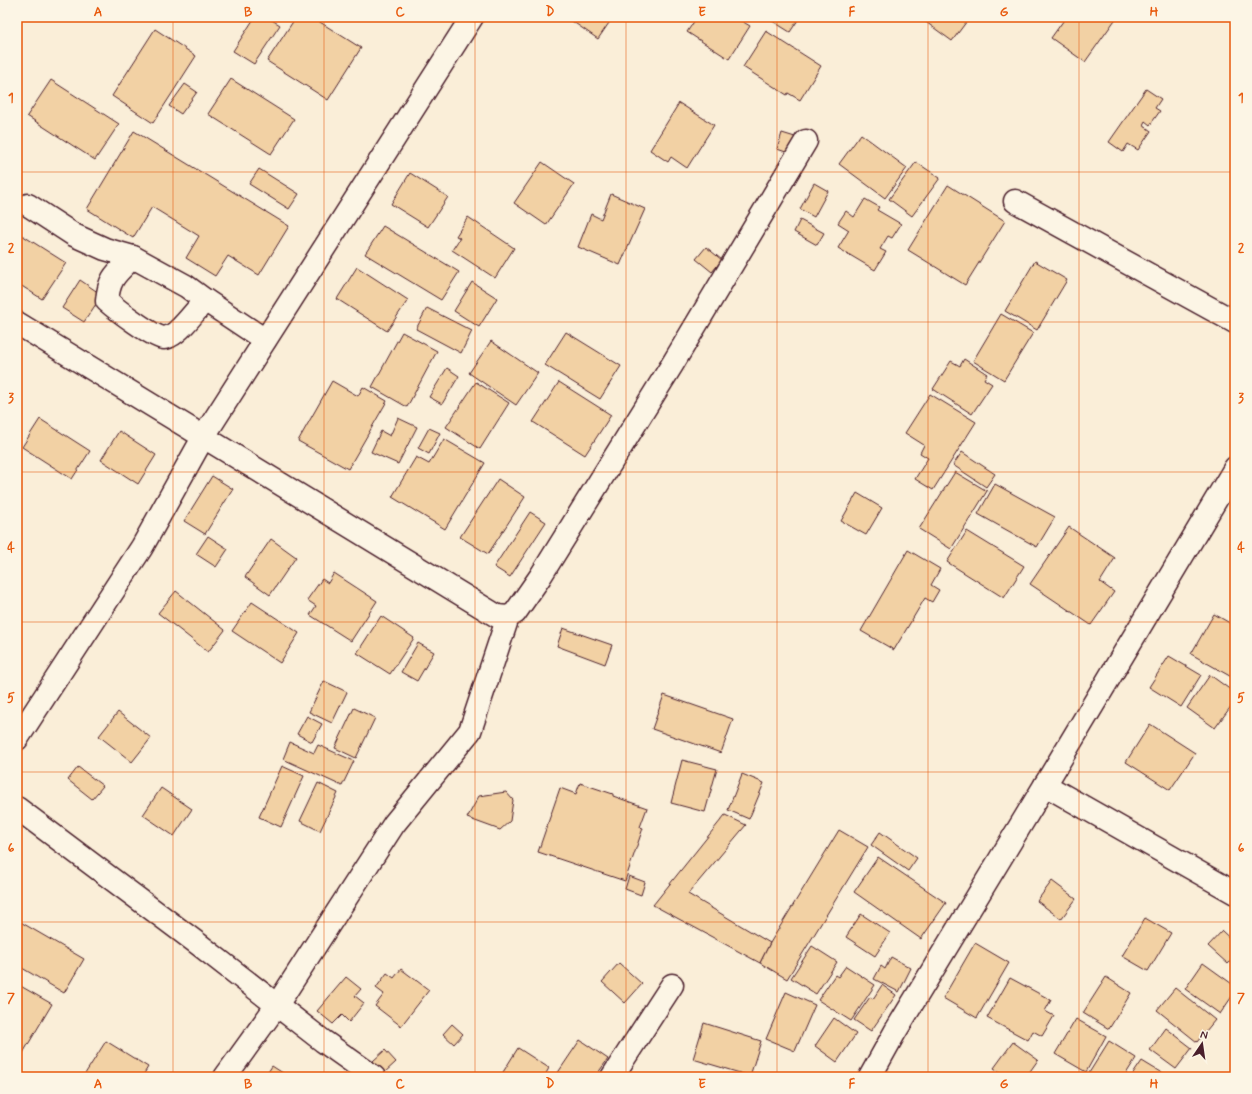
<svg xmlns="http://www.w3.org/2000/svg" width="1252" height="1094" font-family="Mynerve,sans-serif">
  <style>
    .building { fill: #f2d1a4; stroke: #4a1f2b }
    .lines { fill: none; stroke-linecap: round; stroke-linejoin: round }
    .minor-casing { stroke: #4a1f2b; stroke-width: 25 }
    .minor { stroke: #fcf5e5; stroke-width: 22 }
    .grid { fill: none; stroke: #e8590c; stroke-width: 1; stroke-opacity: 0.55 }
    .neatline { fill: none; stroke: #e8590c; stroke-width: 1.5 }
    .grid-label { font-size: 13px; text-anchor: middle; font-weight: bold; fill: #e8590c }
  </style>
  <rect width="100%" height="100%" fill="#faeed8"/>
  <filter id="ink" filterUnits="userSpaceOnUse"><feTurbulence type="fractalNoise" baseFrequency=".025" numOctaves="2"/><feDisplacementMap in="SourceGraphic" scale="8" xChannelSelector="R" yChannelSelector="G"/><feConvolveMatrix kernelMatrix="1 2 1 2 8 2 1 2 1" color-interpolation-filters="sRGB"/></filter>
  <g filter="url(#ink)">
    <!-- building -->
    <g class="building">
      <polygon points="255,17 267,17 280,25 254,64 233,51"/>
      <polygon points="296,17 312,17 361,48 328,100 267,61"/>
      <polygon points="566,17 613,17 598,39"/>
      <polygon points="697,17 735,17 750,26 729,59 687,32"/>
      <polygon points="766,17 800,17 790,32"/>
      <polygon points="919,17 970,17 952,41"/>
      <polygon points="1066,17 1117,17 1085,62 1051,38"/>
      <polygon points="155,29 196,56 153,123 112,96"/>
      <polygon points="766,31 821,66 800,100 788,93 787,95 743,67"/>
      <polygon points="231,79 294,119 271,154 208,114"/>
      <polygon points="51,80 119,124 95,160 27,116"/>
      <polygon points="185,84 197,92 181,114 169,106"/>
      <polygon points="1146,89 1161,99 1155,108 1160,111 1150,125 1145,121 1143,125 1151,131 1138,150 1128,144 1123,152 1109,142"/>
      <polygon points="679,103 714,125 687,168 671,157 668,162 650,150"/>
      <polygon points="134,131 289,226 259,275 228,256 215,276 186,258 199,236 152,207 133,238 87,209"/>
      <polygon points="782,133 795,137 789,153 777,149"/>
      <polygon points="861,134 907,168 885,198 839,164"/>
      <polygon points="542,162 574,184 546,225 514,203"/>
      <polygon points="916,162 940,178 912,216 889,199"/>
      <polygon points="259,169 299,194 289,209 249,184"/>
      <polygon points="410,173 448,197 428,227 391,204"/>
      <polygon points="814,183 828,191 814,217 800,209"/>
      <polygon points="948,185 1005,221 965,285 908,250"/>
      <polygon points="611,194 645,209 620,265 578,247 591,214 601,219"/>
      <polygon points="865,199 879,207 877,210 901,224 892,238 888,236 880,249 886,252 875,270 838,248 849,230 838,223 846,211 854,217"/>
      <polygon points="468,217 514,248 495,278 452,250 460,238 456,236"/>
      <polygon points="800,220 824,233 817,245 794,232"/>
      <polygon points="383,226 459,272 441,300 365,254"/>
      <polygon points="17,232 66,263 42,299 17,283"/>
      <polygon points="706,247 722,260 712,272 696,259"/>
      <polygon points="1035,261 1067,280 1037,330 1005,311"/>
      <polygon points="357,267 408,300 387,331 337,299"/>
      <polygon points="80,280 102,295 84,322 62,308"/>
      <polygon points="472,282 497,298 479,327 454,311"/>
      <polygon points="427,308 472,331 461,353 416,329"/>
      <polygon points="1001,314 1033,333 1004,380 973,361"/>
      <polygon points="402,332 437,351 407,407 372,387"/>
      <polygon points="566,332 621,366 600,399 545,365"/>
      <polygon points="491,341 538,373 516,405 469,373"/>
      <polygon points="964,359 987,374 984,379 992,384 972,414 933,389 951,361 960,366"/>
      <polygon points="447,368 459,376 442,404 429,397"/>
      <polygon points="332,381 358,396 363,387 387,401 348,469 298,441"/>
      <polygon points="476,382 509,403 480,449 446,427"/>
      <polygon points="559,382 611,415 585,455 533,422"/>
      <polygon points="930,394 976,422 933,490 915,479 928,458 920,453 924,445 905,433"/>
      <polygon points="398,418 417,427 398,464 371,452 381,431 390,436"/>
      <polygon points="40,419 90,451 72,479 22,447"/>
      <polygon points="429,428 440,433 429,454 418,448"/>
      <polygon points="119,431 156,455 138,484 101,460"/>
      <polygon points="444,439 485,463 445,529 392,497 416,457 429,464"/>
      <polygon points="962,452 995,474 986,487 953,465"/>
      <polygon points="955,472 987,491 951,549 919,529"/>
      <polygon points="212,476 233,489 205,534 184,521"/>
      <polygon points="498,479 525,497 488,554 460,537"/>
      <polygon points="995,484 1055,517 1037,547 978,514"/>
      <polygon points="857,493 882,508 866,535 841,521"/>
      <polygon points="530,512 546,522 510,577 494,567"/>
      <polygon points="1069,527 1115,558 1100,582 1114,592 1091,625 1030,584"/>
      <polygon points="967,531 1024,566 1004,598 947,562"/>
      <polygon points="208,536 228,549 216,567 196,554"/>
      <polygon points="271,539 296,557 270,595 245,577"/>
      <polygon points="908,550 940,569 931,585 939,590 932,602 925,598 894,650 861,631"/>
      <polygon points="334,573 377,601 351,641 310,615 316,606 307,600 322,579 328,583"/>
      <polygon points="176,591 225,630 208,652 158,613"/>
      <polygon points="252,602 299,633 280,663 232,631"/>
      <polygon points="1214,614 1235,626 1235,679 1191,654"/>
      <polygon points="381,616 414,638 390,674 357,653"/>
      <polygon points="563,628 612,645 605,664 557,646"/>
      <polygon points="418,643 434,652 417,681 401,672"/>
      <polygon points="1169,656 1201,675 1181,707 1149,687"/>
      <polygon points="1210,675 1235,693 1235,701 1215,728 1187,708"/>
      <polygon points="324,681 347,692 332,723 309,712"/>
      <polygon points="664,695 733,719 721,753 652,729"/>
      <polygon points="354,708 375,718 356,758 335,748"/>
      <polygon points="118,712 151,738 132,762 99,736"/>
      <polygon points="307,716 322,724 312,742 297,734"/>
      <polygon points="1150,724 1195,753 1170,790 1126,762"/>
      <polygon points="290,742 314,753 318,745 354,761 342,786 283,759"/>
      <polygon points="682,760 717,769 705,812 671,803"/>
      <polygon points="282,766 304,776 281,827 259,817"/>
      <polygon points="78,767 103,786 92,799 68,780"/>
      <polygon points="742,774 764,783 749,819 728,810"/>
      <polygon points="318,783 338,793 320,831 300,821"/>
      <polygon points="580,783 613,794 613,796 647,808 640,827 643,828 625,881 538,852 560,788 576,794"/>
      <polygon points="161,788 192,809 174,836 143,815"/>
      <polygon points="506,792 513,800 510,821 500,830 467,818 479,796"/>
      <polygon points="725,815 746,825 688,894 770,943 760,963 653,905"/>
      <polygon points="839,830 868,847 787,979 760,963 770,943"/>
      <polygon points="880,832 917,858 908,871 871,845"/>
      <polygon points="878,857 946,903 921,939 854,892"/>
      <polygon points="629,876 645,882 641,895 625,889"/>
      <polygon points="1052,881 1076,899 1061,919 1037,901"/>
      <polygon points="861,914 890,933 875,956 846,937"/>
      <polygon points="1145,918 1171,933 1148,971 1122,956"/>
      <polygon points="17,920 84,959 64,993 17,965"/>
      <polygon points="1222,931 1235,943 1235,956 1228,964 1208,946"/>
      <polygon points="975,943 1009,963 977,1018 943,998"/>
      <polygon points="812,946 837,962 816,994 791,978"/>
      <polygon points="891,957 911,968 899,992 874,979 881,966 885,969"/>
      <polygon points="619,963 642,984 625,1003 602,982"/>
      <polygon points="1203,963 1235,986 1235,992 1220,1014 1185,989"/>
      <polygon points="846,966 875,985 851,1021 818,1000 835,975 838,977"/>
      <polygon points="401,969 429,990 401,1026 375,1006 384,994 376,988 387,973 394,978"/>
      <polygon points="346,977 361,989 355,996 364,1003 349,1022 342,1015 333,1024 317,1011"/>
      <polygon points="1106,977 1131,993 1109,1029 1083,1013"/>
      <polygon points="1010,978 1051,1000 1045,1011 1054,1016 1042,1036 1033,1031 1028,1040 987,1018"/>
      <polygon points="17,984 52,1004 17,1063"/>
      <polygon points="882,985 896,995 871,1031 854,1020 870,997 873,999"/>
      <polygon points="1175,988 1215,1020 1197,1042 1157,1010"/>
      <polygon points="786,992 815,1005 795,1051 766,1039"/>
      <polygon points="834,1018 856,1034 837,1062 815,1046"/>
      <polygon points="1076,1019 1106,1036 1086,1072 1055,1054"/>
      <polygon points="704,1023 761,1041 750,1076 693,1059"/>
      <polygon points="452,1024 463,1034 454,1044 443,1034"/>
      <polygon points="1166,1028 1192,1048 1176,1069 1150,1050"/>
      <polygon points="580,1040 608,1059 595,1077 555,1077"/>
      <polygon points="106,1041 148,1067 142,1077 83,1077"/>
      <polygon points="1109,1041 1136,1058 1124,1077 1096,1077 1089,1073"/>
      <polygon points="1013,1042 1038,1060 1026,1077 1007,1077 994,1068"/>
      <polygon points="518,1048 549,1068 544,1077 500,1077"/>
      <polygon points="385,1050 396,1062 384,1073 373,1061"/>
      <polygon points="1142,1061 1165,1075 1163,1077 1131,1077"/>
      <polygon points="272,1066 289,1077 265,1077"/>
    </g>
    <g class="lines">
      <!-- minor casing -->
      <g class="minor-casing">
        <g id="minor">
          <polyline points="1015,201 1235,322"/>
          <polyline points="28,205 74,235 105,249 133,257 186,286 205,300 265,340"/>
          <path d="M133 257C117 273 109 277 107 301 116 309 154 338 164 338 166 338 168 337 170 336 180 332 197 309 205 300"/>
          <polyline points="17,323 497,616 508,617 515,613 540,577 672,365 806,141"/>
          <polyline points="17,739 142,547 204,436 472,17"/>
          <polyline points="1045,785 1235,893"/>
          <polyline points="17,808 197,943 323,1041 374,1077"/>
          <polyline points="225,1077 277,1005 394,824 470,731 508,617"/>
          <polyline points="612,1077 672,985"/>
          <polyline points="870,1077 895,1032 1045,785 1235,468"/>
        </g>
      </g>
      <!-- minor -->
      <use href="#minor" class="minor"/>
    </g>
  </g>
  <!-- grid -->
  <path class="grid" d="M173 17V1077M324 17V1077M475 17V1077M626 17V1077M777 17V1077M928 17V1077M1079 17V1077M17 172H1235M17 322H1235M17 472H1235M17 622H1235M17 772H1235M17 922H1235"/>
  <!-- margin -->
  <rect width="1252" height="1094" fill="none" stroke="#fcf5e5" stroke-width="44"/>
  <!-- north arrow -->
  <g transform="translate(1202 1044) rotate(13)" stroke="#fcf5e5" stroke-width="3" paint-order="stroke">
  <path d="M0-3L7 15L0 10L-7 15Z" fill="#4a1f2b"/>
  <text y="-6" font-size="11" font-weight="bold" text-anchor="middle" fill="#4a1f2b">N</text>
  </g>
  <rect x="22" y="22" width="1208" height="1050" class="neatline"/>
  <g class="grid-label">
    <text x="98" y="16">A</text>
    <text x="248" y="16">B</text>
    <text x="400" y="16">C</text>
    <text x="550" y="16">D</text>
    <text x="702" y="16">E</text>
    <text x="852" y="16">F</text>
    <text x="1004" y="16">G</text>
    <text x="1154" y="16">H</text>
    <text x="11" y="102">1</text>
    <text x="1241" y="102">1</text>
    <text x="11" y="252">2</text>
    <text x="1241" y="252">2</text>
    <text x="11" y="402">3</text>
    <text x="1241" y="402">3</text>
    <text x="11" y="552">4</text>
    <text x="1241" y="552">4</text>
    <text x="11" y="702">5</text>
    <text x="1241" y="702">5</text>
    <text x="11" y="852">6</text>
    <text x="1241" y="852">6</text>
    <text x="11" y="1002">7</text>
    <text x="1241" y="1002">7</text>
    <text x="98" y="1088">A</text>
    <text x="248" y="1088">B</text>
    <text x="400" y="1088">C</text>
    <text x="550" y="1088">D</text>
    <text x="702" y="1088">E</text>
    <text x="852" y="1088">F</text>
    <text x="1004" y="1088">G</text>
    <text x="1154" y="1088">H</text>
  </g>
</svg>
